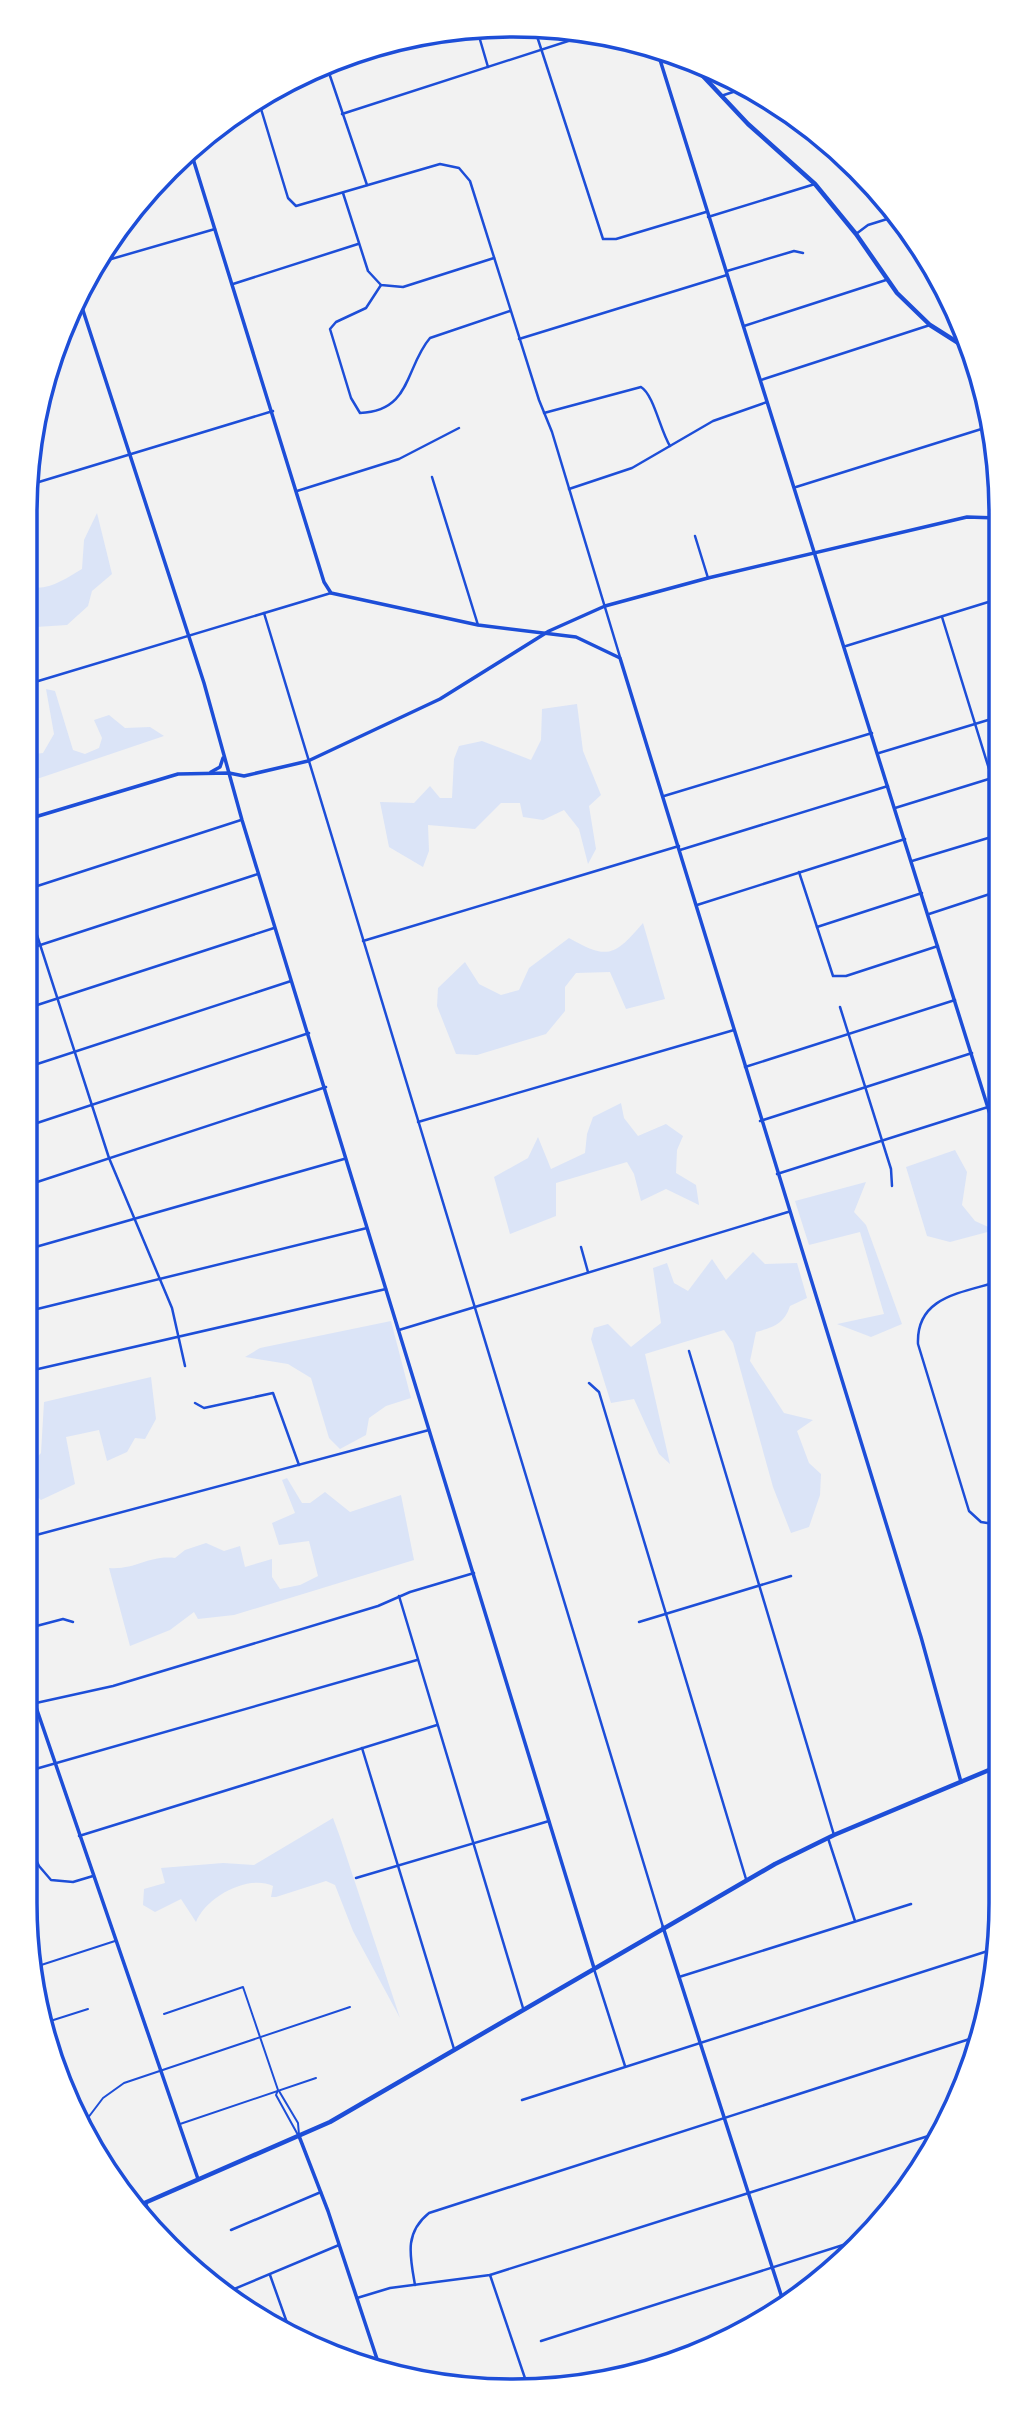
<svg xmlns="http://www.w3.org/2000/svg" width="1026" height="2416" font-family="Literata,serif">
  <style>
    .green { fill: #dbe4f7 }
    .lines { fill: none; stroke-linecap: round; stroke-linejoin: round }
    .service { stroke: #1d4ed8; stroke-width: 2 }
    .minor { stroke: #1d4ed8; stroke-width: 2.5 }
    .tertiary { stroke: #1d4ed8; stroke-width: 3.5 }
    .secondary { stroke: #1d4ed8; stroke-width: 4.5 }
    .primary { stroke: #1d4ed8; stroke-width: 4.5 }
    .rim { fill: none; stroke: #1d4ed8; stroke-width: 3.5 }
  </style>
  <rect width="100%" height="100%" fill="#f2f2f2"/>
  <!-- green -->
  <g class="green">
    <polygon points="992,431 997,449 997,510 993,509 986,484 991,467 981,436"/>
    <path d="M97 513 112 574 92 591 88 606 67 625 36 627 25 620V585C44 594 65 579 82 569L84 540Z"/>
    <polygon points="46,689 55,691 73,750 85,754 99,748 102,738 94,720 109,715 125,728 150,727 164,736 25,783 25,755 43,753 54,734"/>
    <polygon points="577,704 583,751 601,795 589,806 596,849 588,864 579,829 564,810 543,820 523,817 520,803 501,803 475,829 428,825 429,851 423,867 389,847 380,802 414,803 430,786 440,798 452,798 454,759 459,746 482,741 531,760 541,740 542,709"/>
    <path d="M643 923 665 999 626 1009 610 972 576 973 565 987V1011L546 1034 477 1055 456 1054 437 1006 438 988 465 962 479 984 501 995 519 990 529 968 569 938C609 961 615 955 643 923Z"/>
    <polygon points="621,1103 624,1118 638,1136 666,1124 683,1136 677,1150 676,1173 696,1185 699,1205 666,1189 641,1201 634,1174 627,1162 556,1183 556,1216 510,1234 494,1177 528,1158 538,1137 551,1169 585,1153 587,1134 593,1117"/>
    <polygon points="955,1150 967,1172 962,1205 975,1221 995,1230 950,1242 927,1236 906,1167"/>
    <polygon points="866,1182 854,1212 866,1225 902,1324 871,1337 837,1324 884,1314 860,1232 809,1245 795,1201"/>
    <path d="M753 1252 765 1264 797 1263 807 1298 790 1306C784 1324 774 1327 756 1332L750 1361 784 1413 813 1420 797 1431 809 1463 821 1474 820 1495 809 1527 791 1533 773 1487 733 1343 724 1330 645 1354 670 1464 659 1454 634 1399 611 1403 591 1339 594 1328 608 1324 631 1347 661 1323 653 1268 667 1263 674 1283 688 1291 712 1259 726 1280Z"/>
    <polygon points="391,1321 411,1398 386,1406 369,1418 366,1435 340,1449 329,1438 311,1378 288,1364 245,1357 260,1348"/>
    <polygon points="151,1377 156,1419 145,1439 135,1438 127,1452 107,1461 99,1430 66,1437 75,1484 41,1500 33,1493 27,1469 41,1453 44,1402"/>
    <path d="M287 1478 302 1503H310L325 1492 350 1512 401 1495 414 1560 234 1615 198 1619 194 1612 170 1630 130 1646 109 1568C137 1570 148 1555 175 1558L185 1550 206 1543 224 1551 240 1546 245 1567 272 1559V1577L280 1589 300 1585 318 1576 309 1541 279 1545 272 1523 295 1513 282 1480Z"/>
    <path d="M333 1818 340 1837 400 2018 353 1931 335 1885 326 1881 276 1897H271L273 1886C248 1874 206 1897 196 1922L181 1899 155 1912 143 1905 144 1889 165 1883 161 1868 223 1863 254 1865Z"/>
  </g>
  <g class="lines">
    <!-- service -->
    <g class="service">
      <polyline points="35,1967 115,1941"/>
      <polyline points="164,2014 243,1987 278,2090 276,2095 298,2135"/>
      <polyline points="44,2023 88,2009"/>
      <polyline points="279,2091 298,2123 299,2135"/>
      <polyline points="180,2124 316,2078"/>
      <polyline points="81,2127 103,2098 124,2083 350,2007"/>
    </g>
    <!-- minor -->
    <g class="minor">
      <polyline points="476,26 488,67"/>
      <polyline points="534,27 603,239 616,239 706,212"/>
      <polyline points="326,64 367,185"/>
      <polyline points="721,96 745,88"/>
      <polyline points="258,99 288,198 296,206 440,164 459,168 470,181 539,400 552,432 620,657"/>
      <polyline points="342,114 590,34"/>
      <polyline points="343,193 368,271 381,285 403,287 494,258"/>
      <polyline points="708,217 815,184"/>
      <polyline points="856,234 868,225 900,215"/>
      <polyline points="94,264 215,229"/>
      <polyline points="727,271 794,251 803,253"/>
      <polyline points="233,284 358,244"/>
      <path d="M381 285 366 308 336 322 330 329 351 398 360 413C412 411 405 367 430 338L510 311"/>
      <polyline points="744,326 886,280"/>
      <polyline points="519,339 727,275"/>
      <polyline points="963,346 967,337"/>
      <polyline points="761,380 930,325"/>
      <path d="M544 413 641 387C654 395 660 430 670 446"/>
      <polyline points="432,477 478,625"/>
      <polyline points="29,485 273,411"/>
      <polyline points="796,487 991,426"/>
      <polyline points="569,489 632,468 713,421 767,402"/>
      <polyline points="297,491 399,459 459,428"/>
      <polyline points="695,536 708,578"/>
      <polyline points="264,613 663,1927"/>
      <polyline points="942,617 998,798"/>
      <polyline points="846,646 998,599"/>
      <polyline points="25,685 331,593"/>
      <polyline points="879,753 998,717"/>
      <polyline points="664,796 872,733"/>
      <polyline points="895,808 992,778"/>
      <polyline points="680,850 888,786"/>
      <polyline points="912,861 998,835"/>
      <polyline points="799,872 833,976 846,976 938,946"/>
      <polyline points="25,890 241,820"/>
      <polyline points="25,898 109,1158 172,1308 185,1366"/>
      <polyline points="697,905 905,839"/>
      <polyline points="929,914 999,891"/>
      <polyline points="817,927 922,893"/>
      <polyline points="363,941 679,846"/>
      <polyline points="25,950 258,874"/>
      <polyline points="840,1007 891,1169 892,1186"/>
      <polyline points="25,1009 274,928"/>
      <polyline points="745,1067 955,1000"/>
      <polyline points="25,1068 291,981"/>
      <polyline points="760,1121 972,1053"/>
      <polyline points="418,1122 734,1030"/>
      <polyline points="25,1127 309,1033"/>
      <polyline points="777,1174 988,1107"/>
      <polyline points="25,1186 326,1087"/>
      <polyline points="581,1247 588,1272"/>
      <polyline points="25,1250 344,1159"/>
      <path d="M1000 1281C962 1293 916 1296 918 1344L969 1511 981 1522 1000 1525"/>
      <polyline points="25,1312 367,1228"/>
      <polyline points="399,1330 788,1212"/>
      <polyline points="689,1351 834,1835"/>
      <polyline points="25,1372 386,1289"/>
      <polyline points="589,1383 599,1392 746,1879"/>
      <polyline points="195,1403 204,1408 273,1393 299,1465"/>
      <polyline points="25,1538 429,1430"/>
      <polyline points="399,1596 523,2008"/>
      <polyline points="639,1622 791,1576"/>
      <polyline points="25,1629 63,1619 73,1622"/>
      <polyline points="36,1703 113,1686 378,1606 410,1592 474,1573"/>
      <polyline points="362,1748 454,2049"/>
      <polyline points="25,1772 417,1660"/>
      <polyline points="25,1836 39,1866 51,1880 73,1882 93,1876"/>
      <polyline points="79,1836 437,1725"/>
      <polyline points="828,1838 855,1921"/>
      <polyline points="356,1878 549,1821"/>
      <polyline points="594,1969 625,2066"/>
      <polyline points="679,1977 911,1904"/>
      <polyline points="522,2100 994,1949"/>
      <polyline points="146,2203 156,2234"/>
      <polyline points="231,2230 321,2192"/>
      <polyline points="270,2275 291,2334"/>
      <polyline points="490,2275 529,2390"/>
      <path d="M415 2285C410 2256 404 2233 429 2213L979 2036"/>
      <polyline points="227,2292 339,2245"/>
      <polyline points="357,2298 390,2288 490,2275 944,2131"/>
      <polyline points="541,2341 865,2238"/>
    </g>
    <!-- tertiary -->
    <g class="tertiary">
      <polyline points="656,47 999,1143"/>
      <polyline points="190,149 324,582 331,593 478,625 576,637 620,658 921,1637 961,1782"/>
      <polyline points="78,295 204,683 242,820 594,1968"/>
      <polyline points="211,772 220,767 223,758"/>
      <polyline points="25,820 178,774 229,773 244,776 308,761 440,699 549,631 605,606 708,578 967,517 997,518"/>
      <polyline points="25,1675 198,2179"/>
      <polyline points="663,1927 784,2304"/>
      <polyline points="299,2136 328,2211 380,2368"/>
    </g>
    <!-- secondary -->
    <polyline class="secondary" points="686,58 748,124 815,184 856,234 897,293 930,325 971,351"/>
    <!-- primary -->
    <polyline class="primary" points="133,2208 330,2122 775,1864 834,1835 1001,1765"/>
  </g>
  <!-- crop -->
  <path d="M0 0H1026V2416H0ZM513 37H513A476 476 0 0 1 989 513V1903A476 476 0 0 1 513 2379H513A476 476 0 0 1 37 1903V513A476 476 0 0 1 513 37Z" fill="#fff" fill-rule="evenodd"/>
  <path class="rim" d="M513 37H513A476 476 0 0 1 989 513V1903A476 476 0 0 1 513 2379H513A476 476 0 0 1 37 1903V513A476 476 0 0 1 513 37Z"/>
</svg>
